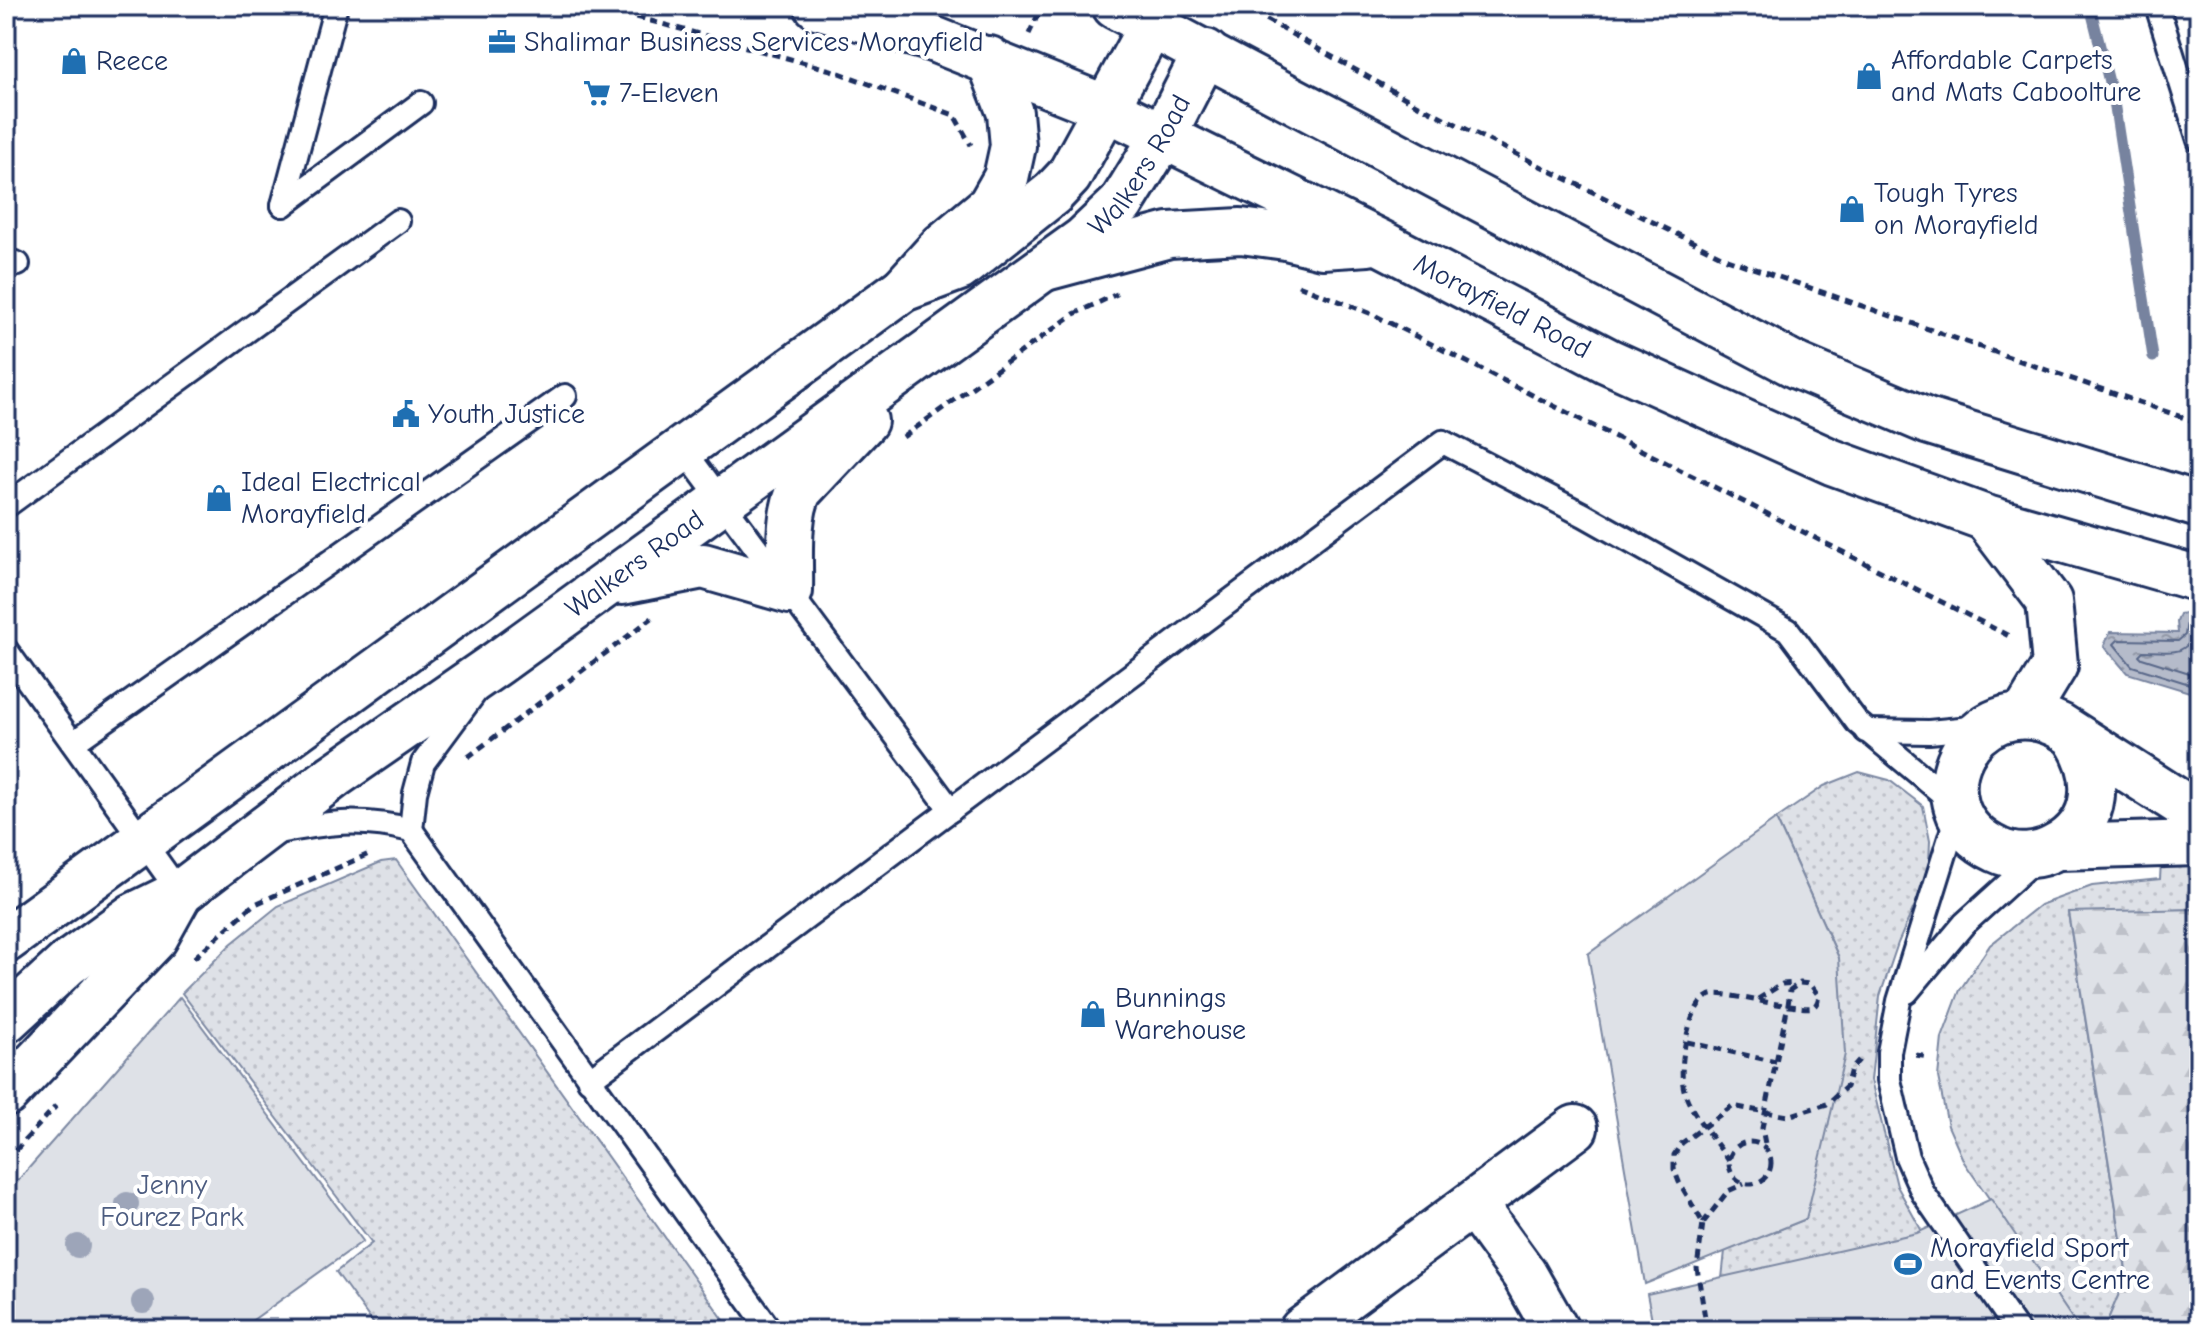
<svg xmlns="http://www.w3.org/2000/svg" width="2205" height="1336" font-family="'Comic Neue',sans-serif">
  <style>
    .grass { fill: url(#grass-dots); stroke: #7c88a2; stroke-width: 2 }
    .forest { fill: url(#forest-firs); stroke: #7c88a2; stroke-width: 2 }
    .park { fill: #dee1e7; stroke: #7c88a2; stroke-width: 2 }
    .water { fill: url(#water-ripples); stroke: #77839f; stroke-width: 2 }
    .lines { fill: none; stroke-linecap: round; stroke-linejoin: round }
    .shore { stroke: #596789; stroke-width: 2 }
    .stream { stroke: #77839f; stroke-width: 11 }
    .lane-casing { stroke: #1b2f5e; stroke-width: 28 }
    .street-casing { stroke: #1b2f5e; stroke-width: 50 }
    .secondary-casing { stroke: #1b2f5e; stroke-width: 50 }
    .primary-casing { stroke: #1b2f5e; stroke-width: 50 }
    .path { stroke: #1b2f5e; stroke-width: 5; stroke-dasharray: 8 6; stroke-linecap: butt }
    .lane { stroke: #fff; stroke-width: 22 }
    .street { stroke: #fff; stroke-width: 44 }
    .secondary { stroke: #fff; stroke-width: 44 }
    .primary { stroke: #fff; stroke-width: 44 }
    .tree { fill: #9da5b9 }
    .labels { text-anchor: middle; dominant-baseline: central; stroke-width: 8; stroke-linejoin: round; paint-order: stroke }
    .poi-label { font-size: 28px; fill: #1b2f5e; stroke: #fff; text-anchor: start }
    .street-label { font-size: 28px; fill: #1b2f5e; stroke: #fff }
    .park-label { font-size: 28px; fill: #4c5c80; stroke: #fff }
  </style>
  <defs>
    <pattern id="grass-dots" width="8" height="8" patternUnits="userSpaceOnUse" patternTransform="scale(2)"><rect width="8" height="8" fill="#dee1e7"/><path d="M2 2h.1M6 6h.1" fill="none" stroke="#bec1c9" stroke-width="1.8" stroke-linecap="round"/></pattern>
    <pattern id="forest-firs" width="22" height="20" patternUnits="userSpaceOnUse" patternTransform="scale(2)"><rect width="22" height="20" fill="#dee1e7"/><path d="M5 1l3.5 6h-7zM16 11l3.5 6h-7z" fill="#bec1c9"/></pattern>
    <pattern id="water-ripples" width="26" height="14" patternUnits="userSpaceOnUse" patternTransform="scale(2)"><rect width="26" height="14" fill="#b5bbca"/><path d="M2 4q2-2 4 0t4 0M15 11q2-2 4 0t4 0" fill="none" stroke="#9298a7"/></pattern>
  </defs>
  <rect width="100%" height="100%" fill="#fff"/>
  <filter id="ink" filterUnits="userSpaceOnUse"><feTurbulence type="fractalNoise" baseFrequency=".0125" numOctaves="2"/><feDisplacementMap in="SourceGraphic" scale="16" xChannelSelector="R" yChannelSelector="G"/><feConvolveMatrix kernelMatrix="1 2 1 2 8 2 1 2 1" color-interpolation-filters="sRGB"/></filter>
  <g filter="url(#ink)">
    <!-- grass -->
    <g class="grass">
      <polygon points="1859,772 1889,780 1923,806 1930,841 1929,863 1918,898 1898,943 1880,996 1871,1080 1897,1186 1935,1255 1720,1297 1725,1251 1806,1219 1839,958 1776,819 1824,786"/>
      <polygon points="396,860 731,1330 378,1330 336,1272 372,1243 182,993 231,944 278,906 381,862"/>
      <polygon points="2161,861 2199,862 2199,909 2068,913 2127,1276 2109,1317 2113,1330 2080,1330 1964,1162 1948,1126 1938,1077 1942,1038 1960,990 1990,945 2040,905 2092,886 2160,879"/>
    </g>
    <!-- forest -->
    <polygon class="forest" points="2199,909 2199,1330 2113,1330 2109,1317 2127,1275 2068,912"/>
    <!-- park -->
    <g class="park">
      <polygon points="1776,819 1839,958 1845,1054 1806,1219 1645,1284 1588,954"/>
      <polygon points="180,997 363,1241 239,1330 6,1330 6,1194"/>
      <polygon points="1991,1199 2080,1330 1654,1330 1647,1294 1917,1233"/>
    </g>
    <!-- water -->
    <polygon class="water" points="2192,612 2199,614 2199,695 2127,673 2104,646 2110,632 2178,633 2177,622 2180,614"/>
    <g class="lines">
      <!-- shore -->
      <g class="shore">
        <polyline points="2199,621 2187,622 2185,635 2178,641 2118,640 2114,644 2132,666 2199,687"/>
        <path d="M2199 632C2179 658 2176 651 2143 651L2139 655 2142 658 2199 676"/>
      </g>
      <!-- stream -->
      <polyline class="stream" points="2090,6 2114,102 2153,357"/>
      <!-- lane casing -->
      <g class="lane-casing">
        <g id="lane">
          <polyline points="2157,6 2199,140"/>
          <polyline points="283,205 336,6"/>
          <polyline points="283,205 421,103"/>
          <polyline points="6,260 18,264"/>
          <polyline points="683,449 951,810"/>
          <polyline points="6,506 398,221"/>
          <polyline points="6,650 180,893"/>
          <polyline points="1866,731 1929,732 1981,727"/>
          <polyline points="73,743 565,396"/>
          <polyline points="1958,812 1899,1001 1889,1052 1889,1080 1907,1157 1923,1193 2017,1330"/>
          <polyline points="411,830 415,793 423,763 474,694"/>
          <path d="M273 833C326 823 358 817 411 830L770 1330"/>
          <polyline points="1907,992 1964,924 2036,859"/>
          <polyline points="589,1080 1443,442 1584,515 1788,630 1857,722 1955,804"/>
        </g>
      </g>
      <!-- street casing -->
      <g class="street-casing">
        <g id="street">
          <path d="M2075 737C2100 774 2101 823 2056 847 2039 857 2015 859 1997 850 1908 809 1970 681 2060 726L2199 815"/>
          <polyline points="2058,847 2199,843"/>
          <polyline points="1474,1205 1524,1274 1556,1330"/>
          <polyline points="1302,1330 1575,1128"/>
        </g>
      </g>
      <!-- secondary casing -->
      <g class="secondary-casing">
        <g id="secondary">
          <path d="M622 582 703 566 790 591C791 563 786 515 800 490L865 421"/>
          <polyline points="6,940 903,289 959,268 1053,193 1069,176 1152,24"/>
          <path id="s1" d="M6 1020 67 964 133 916 180 893 334 776 499 662 1084 239 1121 204 1163 136 1206 52"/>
          <polyline points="6,1094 155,938 180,893"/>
        </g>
      </g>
      <!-- primary casing -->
      <g class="primary-casing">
        <g id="primary">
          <path id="s2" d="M817 6 933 39 1106 108 1379 242 1608 361 1832 462 1986 518 2199 579"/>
          <polyline points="1115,6 1797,366 1927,421 2199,505"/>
          <polyline points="1045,268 1169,235 1241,231 1286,237 1322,246 1368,243"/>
          <polyline points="903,289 942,246 990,206 1006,178 1013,146 1010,113 989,59"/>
          <polyline points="1986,518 2049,601 2055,665 2024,716"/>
        </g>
      </g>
      <!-- path -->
      <g class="path">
        <polyline points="596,6 831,70 954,115 971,145"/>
        <polyline points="1242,6 1416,104 1727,259 2199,423"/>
        <polyline points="1029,34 1042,6"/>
        <polyline points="1298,285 1372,314 2013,638"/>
        <polyline points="903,437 1074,314 1117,294"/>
        <polyline points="468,757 652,618"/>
        <polyline points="194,958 253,905 369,854"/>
        <polyline points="1758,999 1782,984 1795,983"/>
        <polyline points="1687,1042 1776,1062"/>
        <polyline points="1916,1055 1929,1057"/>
        <circle cx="1750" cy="1163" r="21"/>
        <polyline points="6,1161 56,1106"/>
        <path d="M1729 1161C1715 1140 1693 1117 1685 1093 1677 1073 1687 1013 1704 999 1710 993 1719 994 1727 995 1740 997 1806 1011 1813 1007 1817 1005 1818 1001 1819 996L1810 984 1800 983 1790 990 1788 1005 1762 1128 1766 1149"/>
        <polyline points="1703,1223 1728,1191 1744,1184"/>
        <polyline points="1707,1330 1697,1268 1703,1223 1679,1182 1674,1169 1674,1155 1682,1143 1732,1106 1788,1116 1827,1104 1846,1087 1851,1069 1860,1059"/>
      </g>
      <!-- lane -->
      <use href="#lane" class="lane"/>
      <!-- street -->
      <use href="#street" class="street"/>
      <!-- secondary -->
      <use href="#secondary" class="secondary"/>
      <!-- primary -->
      <use href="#primary" class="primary"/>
    </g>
    <!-- trees -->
    <g class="tree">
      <circle cx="127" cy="1204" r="12"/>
      <circle cx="78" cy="1246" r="12"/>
      <circle cx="143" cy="1302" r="12"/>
    </g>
  </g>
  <!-- icons -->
  <defs>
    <g id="office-bare" transform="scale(2.16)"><path d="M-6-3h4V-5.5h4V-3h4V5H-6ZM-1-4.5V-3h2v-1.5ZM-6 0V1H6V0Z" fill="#1f6fb2" stroke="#fff" stroke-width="2.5" paint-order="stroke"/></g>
    <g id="shop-bare" transform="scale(2.16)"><path d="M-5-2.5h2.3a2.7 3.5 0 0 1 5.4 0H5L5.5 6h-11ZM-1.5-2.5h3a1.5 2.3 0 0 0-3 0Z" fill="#1f6fb2" stroke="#fff" stroke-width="2.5" paint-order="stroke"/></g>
    <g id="supermarket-bare" transform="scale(2.16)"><path d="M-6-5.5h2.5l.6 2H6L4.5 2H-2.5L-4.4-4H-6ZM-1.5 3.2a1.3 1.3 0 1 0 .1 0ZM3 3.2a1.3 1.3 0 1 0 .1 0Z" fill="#1f6fb2" stroke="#fff" stroke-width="2.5" paint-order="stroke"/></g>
    <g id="civic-bare" transform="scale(2.16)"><path d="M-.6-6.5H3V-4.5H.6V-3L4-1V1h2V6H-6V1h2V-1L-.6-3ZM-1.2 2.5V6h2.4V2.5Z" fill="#1f6fb2" stroke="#fff" stroke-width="2.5" paint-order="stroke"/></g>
    <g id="stadium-bare" transform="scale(2.16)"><path d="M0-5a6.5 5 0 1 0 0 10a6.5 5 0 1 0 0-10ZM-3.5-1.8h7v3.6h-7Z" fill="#1f6fb2" stroke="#fff" stroke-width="2.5" paint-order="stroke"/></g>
  </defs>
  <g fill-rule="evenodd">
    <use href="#office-bare" x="502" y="42"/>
    <use href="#shop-bare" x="74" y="61"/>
    <use href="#shop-bare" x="1869" y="76"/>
    <use href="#supermarket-bare" x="597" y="93"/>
    <use href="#shop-bare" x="1852" y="209"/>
    <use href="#civic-bare" x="406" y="414"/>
    <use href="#shop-bare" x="219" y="498"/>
    <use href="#shop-bare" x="1093" y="1014"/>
    <use href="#stadium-bare" x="1908" y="1264"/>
  </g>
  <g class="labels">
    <!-- poi labels -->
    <g class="poi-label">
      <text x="524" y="42">Shalimar Business Services Morayfield</text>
      <text x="1891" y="60">Affordable Carpets<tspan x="1891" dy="32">and Mats Caboolture</tspan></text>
      <text x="96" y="61">Reece</text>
      <text x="619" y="93">7-Eleven</text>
      <text x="1874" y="193">Tough Tyres<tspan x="1874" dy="32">on Morayfield</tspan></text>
      <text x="428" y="414">Youth Justice</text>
      <text x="241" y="482">Ideal Electrical<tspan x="241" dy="32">Morayfield</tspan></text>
      <text x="1115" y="998">Bunnings<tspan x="1115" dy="32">Warehouse</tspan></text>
      <text x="1930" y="1248">Morayfield Sport<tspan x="1930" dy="32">and Events Centre</tspan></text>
    </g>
    <!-- street labels -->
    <g class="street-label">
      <text stroke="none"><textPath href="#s1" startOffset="1426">Walkers Road</textPath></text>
      <text stroke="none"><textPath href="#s2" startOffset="750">Morayfield Road</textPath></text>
      <text stroke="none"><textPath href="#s1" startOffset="778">Walkers Road</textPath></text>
    </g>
    <!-- park labels -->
    <g class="park-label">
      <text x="172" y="1185">Jenny<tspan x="172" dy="32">Fourez Park</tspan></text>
    </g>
  </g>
  <!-- margin -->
  <rect width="2205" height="1336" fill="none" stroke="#fff" stroke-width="32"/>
  <rect x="16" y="16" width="2173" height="1304" fill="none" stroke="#1b2f5e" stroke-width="3" filter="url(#ink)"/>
</svg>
